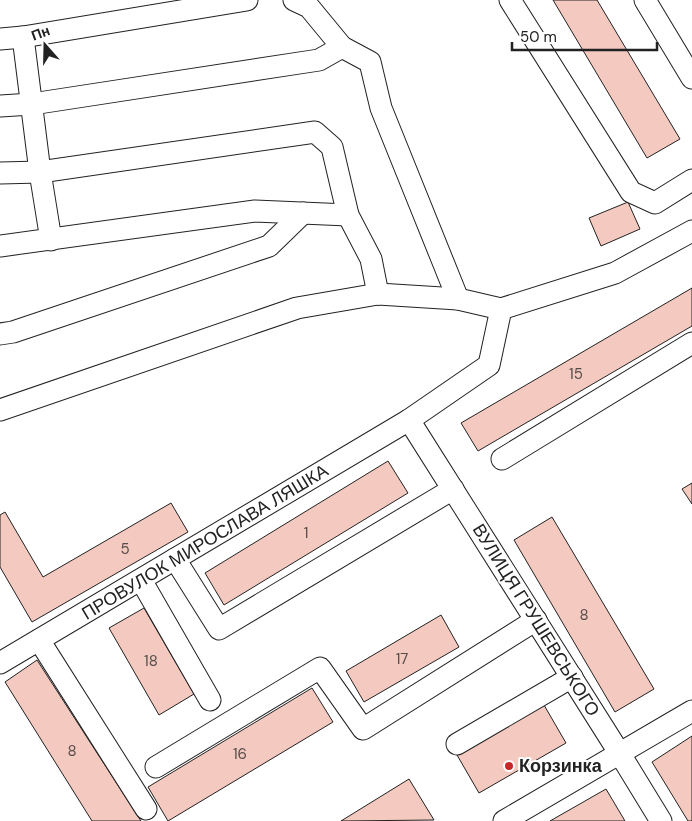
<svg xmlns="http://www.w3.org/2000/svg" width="692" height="821" font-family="'DM Sans',sans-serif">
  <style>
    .building { fill: #f3c9c0; stroke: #222 }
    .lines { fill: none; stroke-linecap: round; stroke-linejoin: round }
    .minor-casing { stroke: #222; stroke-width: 23 }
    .minor { stroke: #fff; stroke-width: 21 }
    .poi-dot { fill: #c62828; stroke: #fff; stroke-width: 2 }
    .labels { text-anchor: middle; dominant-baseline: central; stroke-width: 4; stroke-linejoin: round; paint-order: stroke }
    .number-label { font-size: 15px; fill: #564c4a }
    .street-label { font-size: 18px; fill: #222; stroke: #fff }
    .poi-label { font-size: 18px; font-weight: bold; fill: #222; stroke: #fff; text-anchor: start }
  </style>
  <rect width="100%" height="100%" fill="#fff"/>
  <!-- building -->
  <g class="building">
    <polygon points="553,0 597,0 680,139 647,158"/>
    <polygon points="628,202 640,229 601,246 589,218"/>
    <polygon points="692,288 692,326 478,451 461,423"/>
    <polygon points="388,461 408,493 224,605 205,573"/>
    <polygon points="692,483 692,504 682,489"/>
    <polygon points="171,503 188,532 32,622 0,567 0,515 5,512 43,577"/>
    <polygon points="552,517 654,689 615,712 514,540"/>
    <polygon points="144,608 194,694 159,715 109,628"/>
    <polygon points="441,615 459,647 364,702 346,671"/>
    <polygon points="37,660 141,821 92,821 5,682"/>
    <polygon points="312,688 333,722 168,821 148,787"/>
    <polygon points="544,705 566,743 479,793 457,755"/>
    <polygon points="692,736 692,821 688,821 652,762"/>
    <polygon points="409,779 434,820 341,821"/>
    <polygon points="606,789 625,821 550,821"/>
  </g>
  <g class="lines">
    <!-- minor casing -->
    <g class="minor-casing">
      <g id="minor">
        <polyline points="294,0 309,7 342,47 370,62 381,108 458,299"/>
        <polyline points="510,0 631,192 655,203 692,180"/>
        <polyline points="645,0 692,78"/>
        <polyline points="23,37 40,172 51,240"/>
        <polyline points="0,39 23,37 247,0"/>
        <polyline points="0,106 32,104 319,60 342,47"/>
        <polyline points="0,173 40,172 315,132 332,147 348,215 371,259 378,294"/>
        <polyline points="0,246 255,211 348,215"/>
        <polyline points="0,334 13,332 269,246 303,213"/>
        <polyline points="0,410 297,308 378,294 458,299 501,309"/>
        <polyline points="409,420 620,754 661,821"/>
        <polyline points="502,459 692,343"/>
        <polyline points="175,559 219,629 453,489"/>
        <polyline points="141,580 210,700"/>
        <polyline points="39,640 146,809"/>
        <polyline points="0,663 409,420 489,365 501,309 615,273 692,231"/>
        <polyline points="457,744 572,677"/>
        <polyline points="156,767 320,668 363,729 536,620"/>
        <polyline points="504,821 692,711"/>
      </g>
    </g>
    <!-- minor -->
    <use href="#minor" class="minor"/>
  </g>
  <!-- markers -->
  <circle class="poi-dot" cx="509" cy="766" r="5"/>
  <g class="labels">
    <!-- number labels -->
    <g class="number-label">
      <text x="576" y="374">15</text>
      <text x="306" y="533">1</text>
      <text x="125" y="549">5</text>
      <text x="584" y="615">8</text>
      <text x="402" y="659">17</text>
      <text x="151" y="661">18</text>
      <text x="72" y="751">8</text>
      <text x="240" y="754">16</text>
    </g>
    <!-- street labels -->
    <g class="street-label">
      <text transform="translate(205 542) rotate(-31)">ПРОВУЛОК МИРОСЛАВА ЛЯШКА</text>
      <text transform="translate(536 620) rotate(58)">ВУЛИЦЯ ГРУШЕВСЬКОГО</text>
    </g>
    <!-- poi labels -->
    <g class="poi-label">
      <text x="519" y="766">Корзинка</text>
    </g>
  </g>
  <!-- north arrow -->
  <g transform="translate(45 45) rotate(340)" stroke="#ffffff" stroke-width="4" paint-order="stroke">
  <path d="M0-4L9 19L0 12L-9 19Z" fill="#222222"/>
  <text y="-8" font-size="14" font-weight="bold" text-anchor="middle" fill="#222222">Пн</text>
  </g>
  <!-- scale -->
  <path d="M512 42v8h145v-8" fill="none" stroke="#222222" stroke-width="2.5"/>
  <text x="520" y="42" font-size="15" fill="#222222" stroke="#ffffff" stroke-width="4" paint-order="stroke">50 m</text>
</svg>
